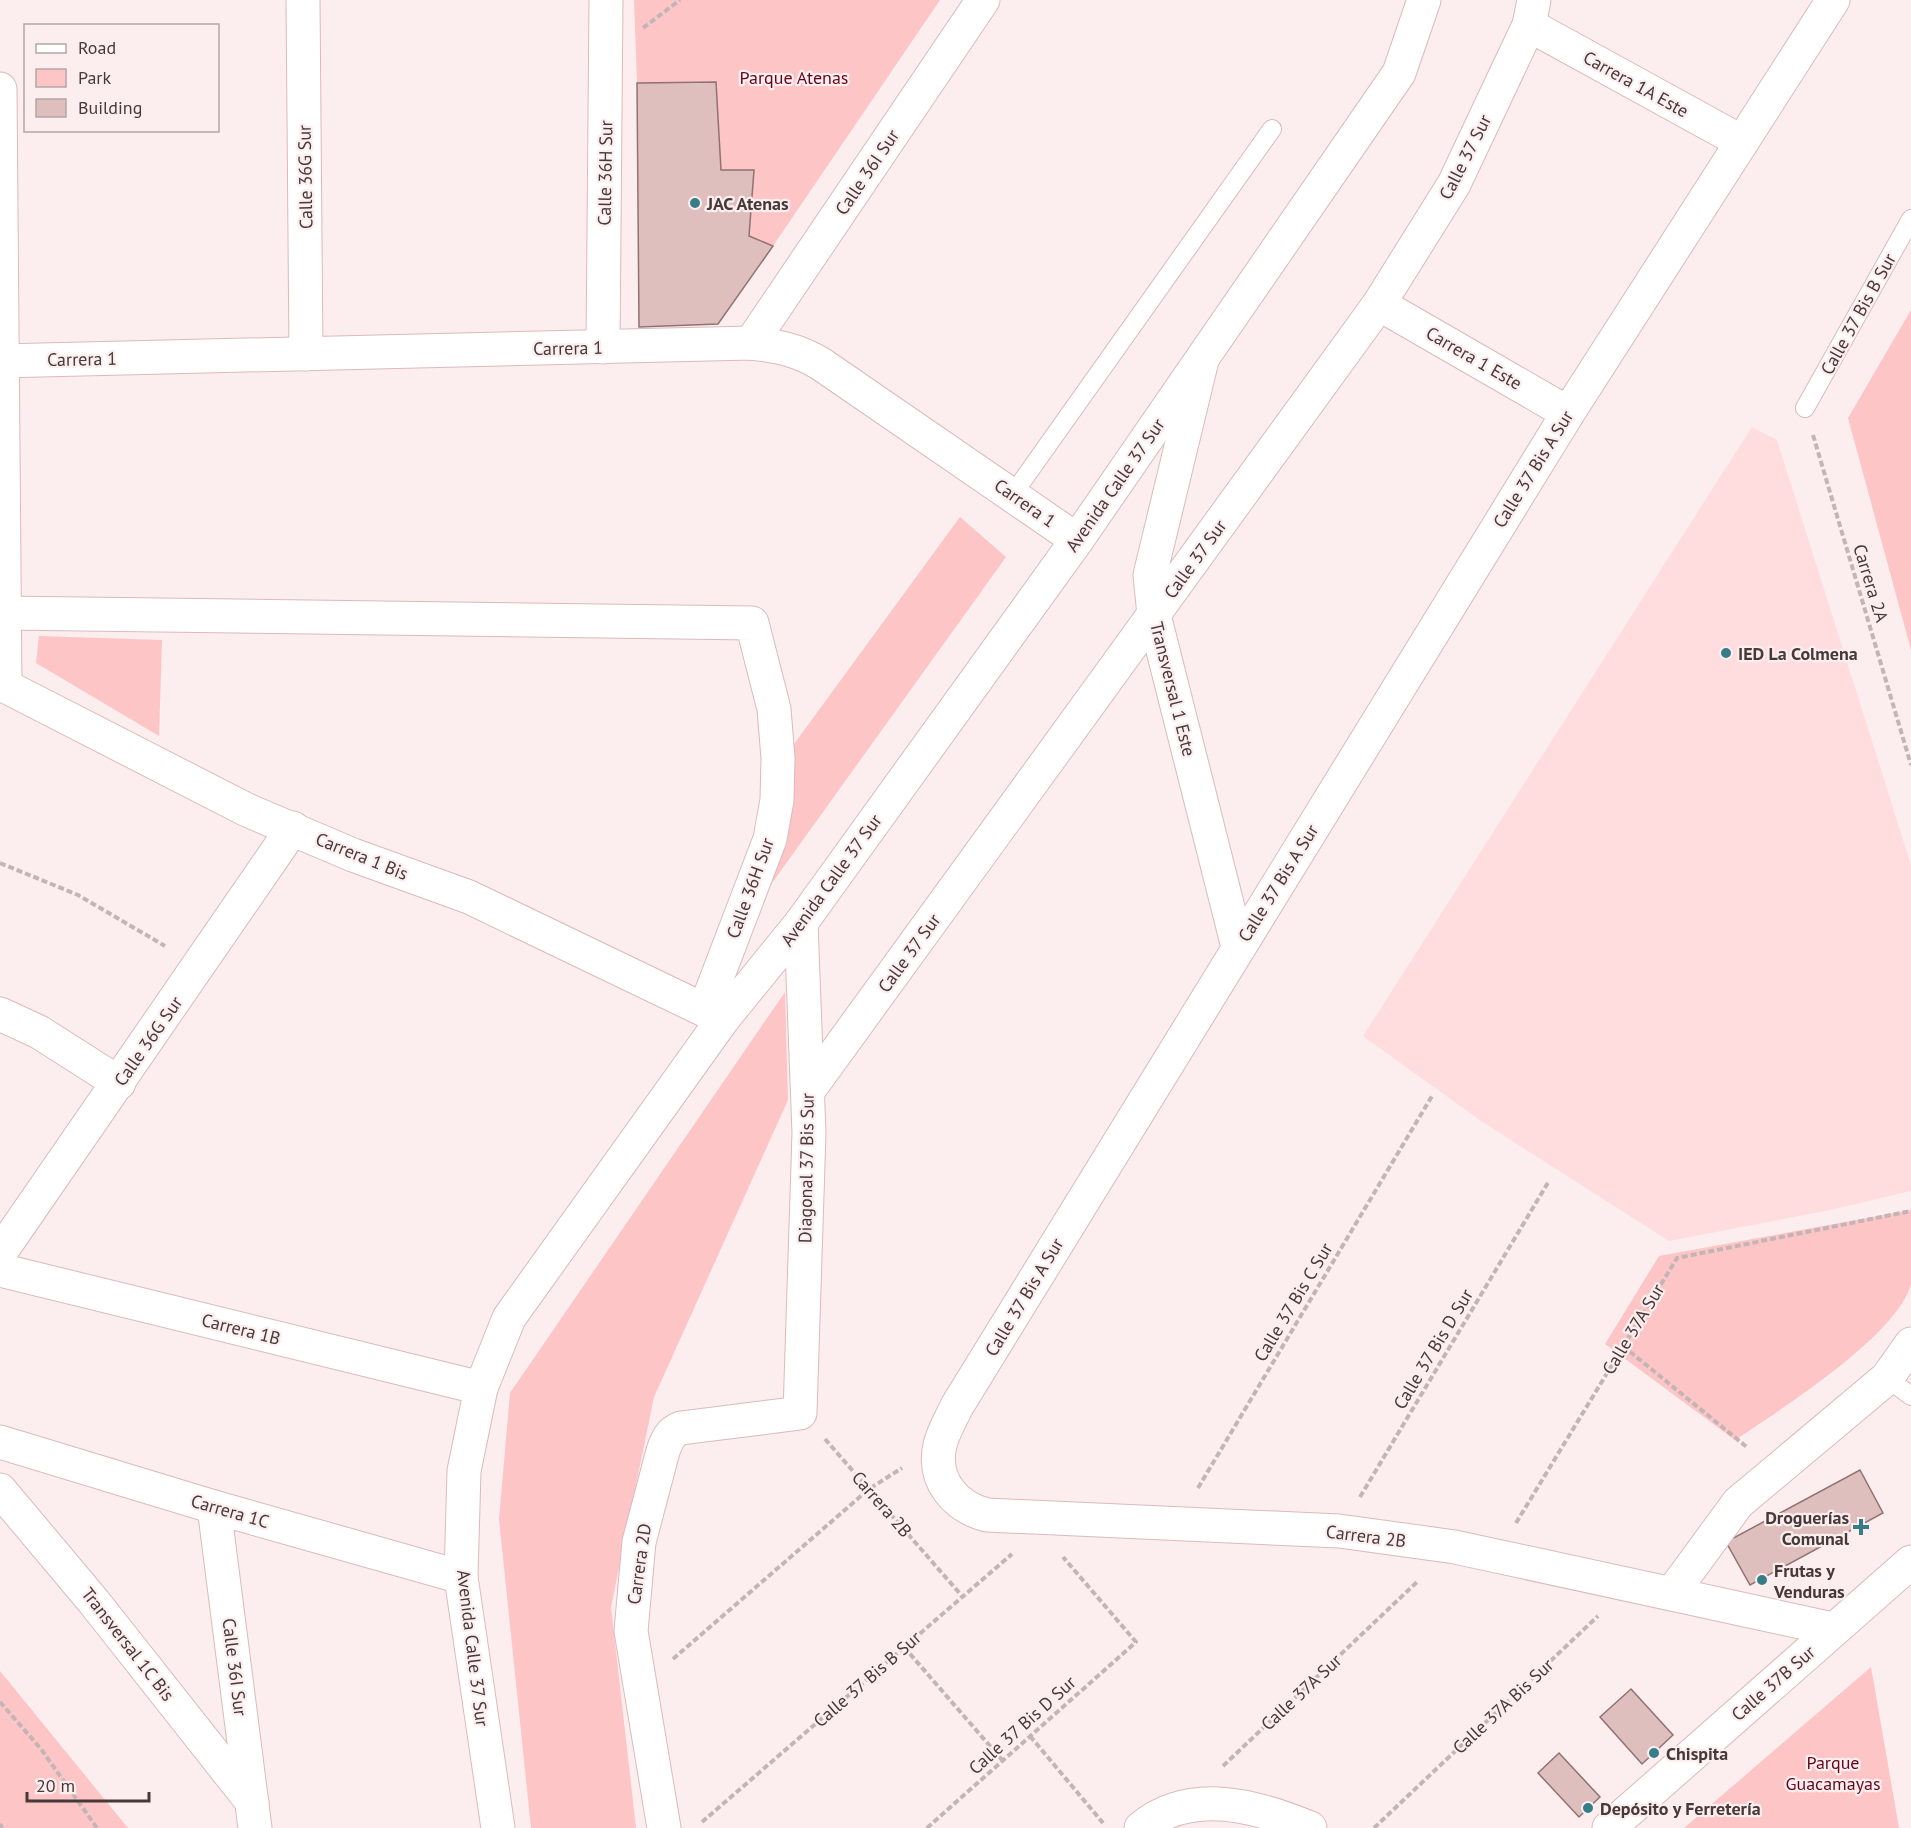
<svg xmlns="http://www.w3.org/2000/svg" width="1911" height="1828" font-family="'PT Sans',sans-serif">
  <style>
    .built { fill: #ffdcdd }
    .green { fill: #fec5c7 }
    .building { fill: #dfbebe; stroke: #907273; stroke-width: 1.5 }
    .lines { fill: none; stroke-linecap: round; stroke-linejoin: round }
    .service-casing { stroke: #dbbabb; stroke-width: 20 }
    .minor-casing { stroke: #dbbabb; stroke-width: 35 }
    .tertiary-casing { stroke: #dbbabb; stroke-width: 35 }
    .secondary-casing { stroke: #dbbabb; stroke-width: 35 }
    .path { stroke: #c3b5b5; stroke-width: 4; stroke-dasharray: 6 3; stroke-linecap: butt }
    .service { stroke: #fff; stroke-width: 18 }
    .minor { stroke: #fff; stroke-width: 33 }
    .tertiary { stroke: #fff; stroke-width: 33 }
    .secondary { stroke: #fff; stroke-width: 33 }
    .poi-dot { fill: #367d88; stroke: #fceeee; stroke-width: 2 }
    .labels { text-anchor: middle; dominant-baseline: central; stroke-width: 4.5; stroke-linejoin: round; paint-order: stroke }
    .park-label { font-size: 18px; fill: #64051c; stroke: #fceeee }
    .street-label { font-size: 18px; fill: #46393a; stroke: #fceeee }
    .poi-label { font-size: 18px; font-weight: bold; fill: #46393a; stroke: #fceeee; text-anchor: start }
  </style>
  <rect width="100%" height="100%" fill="#fceeee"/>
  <!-- built -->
  <polygon class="built" points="1752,427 1777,440 1911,865 1911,1191 1830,1210 1669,1241 1481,1121 1363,1036"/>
  <!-- green -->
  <g class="green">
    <polygon points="634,0 940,0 773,246 749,236 754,171 721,170 716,83 637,83"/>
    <polygon points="1911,310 1911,650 1848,418"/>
    <polygon points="960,517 1006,557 762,897 786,755"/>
    <polygon points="39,636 162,640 159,736 36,663"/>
    <polygon points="785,992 788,1100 654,1397 611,1607 636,1828 531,1828 499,1519 510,1393"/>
    <path d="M1911 1210C1911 1231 1911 1264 1911 1284 1898 1335 1780 1410 1735 1440L1605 1344 1659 1256Z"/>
    <polygon points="1871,1667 1899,1828 1684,1828"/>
    <polygon points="0,1671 128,1828 0,1828"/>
  </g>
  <!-- building -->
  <g class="building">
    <polygon points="716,82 721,170 754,170 749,236 773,246 718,324 639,327 637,83"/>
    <polygon points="1860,1470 1883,1513 1750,1585 1726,1542"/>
    <polygon points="1631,1689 1673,1735 1642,1764 1600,1717"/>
    <polygon points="1559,1753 1600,1797 1579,1817 1538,1773"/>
  </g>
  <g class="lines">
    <!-- service casing -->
    <g class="service-casing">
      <g id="service">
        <polyline points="1805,408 1911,219"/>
        <polyline points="1013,494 1272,129"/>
        <polyline points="1887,1378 1911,1396"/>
      </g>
    </g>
    <!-- minor casing -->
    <g class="minor-casing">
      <g id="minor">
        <polyline points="303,0 306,354"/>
        <path d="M1833 0 1568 413 957 1406C951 1419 943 1432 940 1445 932 1480 955 1507 987 1515L1339 1531 1455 1547 1833 1629"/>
        <polyline points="1529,25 1742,142"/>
        <polyline points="0,89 5,686"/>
        <polyline points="1379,304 1568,413"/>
        <polyline points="751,343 983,0"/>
        <polyline points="603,347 606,0"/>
        <polyline points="1202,360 1150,575 1154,615 1238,947"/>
        <polyline points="4,613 752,623 774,709 778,758 777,800 770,839 705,1009"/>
        <polyline points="0,686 5,686 247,810 353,855 469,897 723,1019"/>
        <polyline points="0,1014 39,1032 119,1083"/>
        <polyline points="808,1091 1379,304 1454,184 1529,25 1534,0"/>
        <polyline points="0,1253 293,828"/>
        <polyline points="0,1270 481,1388"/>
        <polyline points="0,1442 214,1507 461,1577"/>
        <polyline points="0,1490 94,1602 252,1802"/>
        <polyline points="214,1507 255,1828"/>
        <polyline points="1672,1593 1738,1503 1887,1378 1911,1344"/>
        <path d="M664 1828 631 1631 639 1542 663 1451C667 1440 670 1432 681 1428L800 1413 809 1133 801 923"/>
      </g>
    </g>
    <!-- tertiary casing -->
    <g class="tertiary-casing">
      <path id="tertiary" d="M0 361 751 343C778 346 798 350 821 364L1077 540"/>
    </g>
    <!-- secondary casing -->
    <g class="secondary-casing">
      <g id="secondary">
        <polyline points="498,1828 461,1577 464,1471 481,1388 509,1318 723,1019 801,923 1077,540 1399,73 1424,0"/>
        <path d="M1141 1828C1191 1787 1257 1806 1310 1828"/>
        <polyline points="1609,1828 1911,1562"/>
      </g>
    </g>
    <!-- path -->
    <g class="path">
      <polyline points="643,28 680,0"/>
      <polyline points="1813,435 1911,765"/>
      <polyline points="0,863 78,895 165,946"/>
      <polyline points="1623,1346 1748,1448"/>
      <polyline points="825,1439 962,1596"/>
      <polyline points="1198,1488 1432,1096"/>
      <polyline points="1360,1497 1549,1181"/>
      <polyline points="1516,1523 1677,1258 1911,1211"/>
      <polyline points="904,1647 1003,1761"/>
      <polyline points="673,1659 869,1489 902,1468"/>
      <polyline points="0,1702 41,1749 97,1828"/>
      <polyline points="1030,1736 1103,1823"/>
      <polyline points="1223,1766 1418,1581"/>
      <polyline points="702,1822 1012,1554"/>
      <polyline points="0,1824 2,1828"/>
      <polyline points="927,1828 1136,1642 1063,1557"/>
      <polyline points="1374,1828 1598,1616"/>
    </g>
    <!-- service -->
    <use href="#service" class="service"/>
    <!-- minor -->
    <use href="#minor" class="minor"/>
    <!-- tertiary -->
    <use href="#tertiary" class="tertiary"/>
    <!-- secondary -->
    <use href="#secondary" class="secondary"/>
  </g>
  <!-- markers -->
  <g class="poi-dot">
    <circle cx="695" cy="203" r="6"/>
    <circle cx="1726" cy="653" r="6"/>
    <path d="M1858 1518h6v6h6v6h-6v6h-6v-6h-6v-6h6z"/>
    <circle cx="1762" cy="1580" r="6"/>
    <circle cx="1654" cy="1753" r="6"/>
    <circle cx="1588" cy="1808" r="6"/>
  </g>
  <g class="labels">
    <!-- park labels -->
    <g class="park-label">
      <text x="794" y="77">Parque Atenas</text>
      <text x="1833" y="1762">Parque<tspan x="1833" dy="21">Guacamayas</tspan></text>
    </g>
    <!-- street labels -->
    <g class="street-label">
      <text transform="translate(1636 84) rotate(29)">Carrera 1A Este</text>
      <text transform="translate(1465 157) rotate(-63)">Calle 37 Sur</text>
      <text transform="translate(867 172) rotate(-56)">Calle 36I Sur</text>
      <text transform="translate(605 173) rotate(-89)">Calle 36H Sur</text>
      <text transform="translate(305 177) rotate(-91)">Calle 36G Sur</text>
      <text transform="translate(1858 314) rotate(-61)">Calle 37 Bis B Sur</text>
      <text transform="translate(568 348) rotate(-1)">Carrera 1</text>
      <text transform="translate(1474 358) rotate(30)">Carrera 1 Este</text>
      <text transform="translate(82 359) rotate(-1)">Carrera 1</text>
      <text transform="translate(1533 469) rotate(-58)">Calle 37 Bis A Sur</text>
      <text transform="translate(1115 485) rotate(-55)">Avenida Calle 37 Sur</text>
      <text transform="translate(1025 503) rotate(35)">Carrera 1</text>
      <text transform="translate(1195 559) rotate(-54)">Calle 37 Sur</text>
      <text transform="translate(1871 583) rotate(73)">Carrera 2A</text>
      <text transform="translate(1173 689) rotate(76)">Transversal 1 Este</text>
      <text transform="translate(362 856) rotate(22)">Carrera 1 Bis</text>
      <text transform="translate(831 880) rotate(-54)">Avenida Calle 37 Sur</text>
      <text transform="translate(1278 883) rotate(-58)">Calle 37 Bis A Sur</text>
      <text transform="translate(750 888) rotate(-70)">Calle 36H Sur</text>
      <text transform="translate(909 953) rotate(-54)">Calle 37 Sur</text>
      <text transform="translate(148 1041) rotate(-55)">Calle 36G Sur</text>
      <text transform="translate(806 1168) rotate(-89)">Diagonal 37 Bis Sur</text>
      <text transform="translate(1024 1297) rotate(-59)">Calle 37 Bis A Sur</text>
      <text transform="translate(1293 1302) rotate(-59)">Calle 37 Bis C Sur</text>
      <text transform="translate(241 1329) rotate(14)">Carrera 1B</text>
      <text transform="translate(1633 1329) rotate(-59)">Calle 37A Sur</text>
      <text transform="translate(1433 1349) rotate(-59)">Calle 37 Bis D Sur</text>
      <text transform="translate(882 1504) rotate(49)">Carrera 2B</text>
      <text transform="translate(230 1511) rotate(16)">Carrera 1C</text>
      <text transform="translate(1366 1536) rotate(7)">Carrera 2B</text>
      <text transform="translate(639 1564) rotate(-82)">Carrera 2D</text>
      <text transform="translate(128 1644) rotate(52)">Transversal 1C Bis</text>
      <text transform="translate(473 1648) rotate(83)">Avenida Calle 37 Sur</text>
      <text transform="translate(235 1667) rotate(83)">Calle 36I Sur</text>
      <text transform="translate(867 1679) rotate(-41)">Calle 37 Bis B Sur</text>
      <text transform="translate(1773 1683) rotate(-41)">Calle 37B Sur</text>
      <text transform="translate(1301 1692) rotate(-43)">Calle 37A Sur</text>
      <text transform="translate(1503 1706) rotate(-43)">Calle 37A Bis Sur</text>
      <text transform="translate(1022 1725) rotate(-42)">Calle 37 Bis D Sur</text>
    </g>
    <!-- poi labels -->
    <g class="poi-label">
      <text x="707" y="203">JAC Atenas</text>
      <text x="1738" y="653">IED La Colmena</text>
      <text x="1849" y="1517" text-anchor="end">Droguerías<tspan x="1849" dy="21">Comunal</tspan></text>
      <text x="1774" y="1570">Frutas y<tspan x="1774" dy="21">Venduras</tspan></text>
      <text x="1666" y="1753">Chispita</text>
      <text x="1600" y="1808">Depósito y Ferretería</text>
    </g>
  </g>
  <!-- legend -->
  <rect x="24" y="24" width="195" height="108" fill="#fceeee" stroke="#b3a6a6" stroke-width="1.5"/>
  <rect x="36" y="44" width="30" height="9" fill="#ffffff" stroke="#b3a6a6" stroke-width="1.5"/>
  <text x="78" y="54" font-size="18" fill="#46393a">Road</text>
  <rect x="36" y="69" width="30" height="18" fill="#fec5c7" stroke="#b3a6a6" stroke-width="1.5"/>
  <text x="78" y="84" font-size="18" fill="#46393a">Park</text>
  <rect x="36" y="99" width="30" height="18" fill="#dfbebe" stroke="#b3a6a6" stroke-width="1.5"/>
  <text x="78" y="114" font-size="18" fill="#46393a">Building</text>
  <!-- scale -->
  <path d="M27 1792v9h122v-9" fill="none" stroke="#46393a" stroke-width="3"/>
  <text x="36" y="1792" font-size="18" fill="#46393a" stroke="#fceeee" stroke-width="4.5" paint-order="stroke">20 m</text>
</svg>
